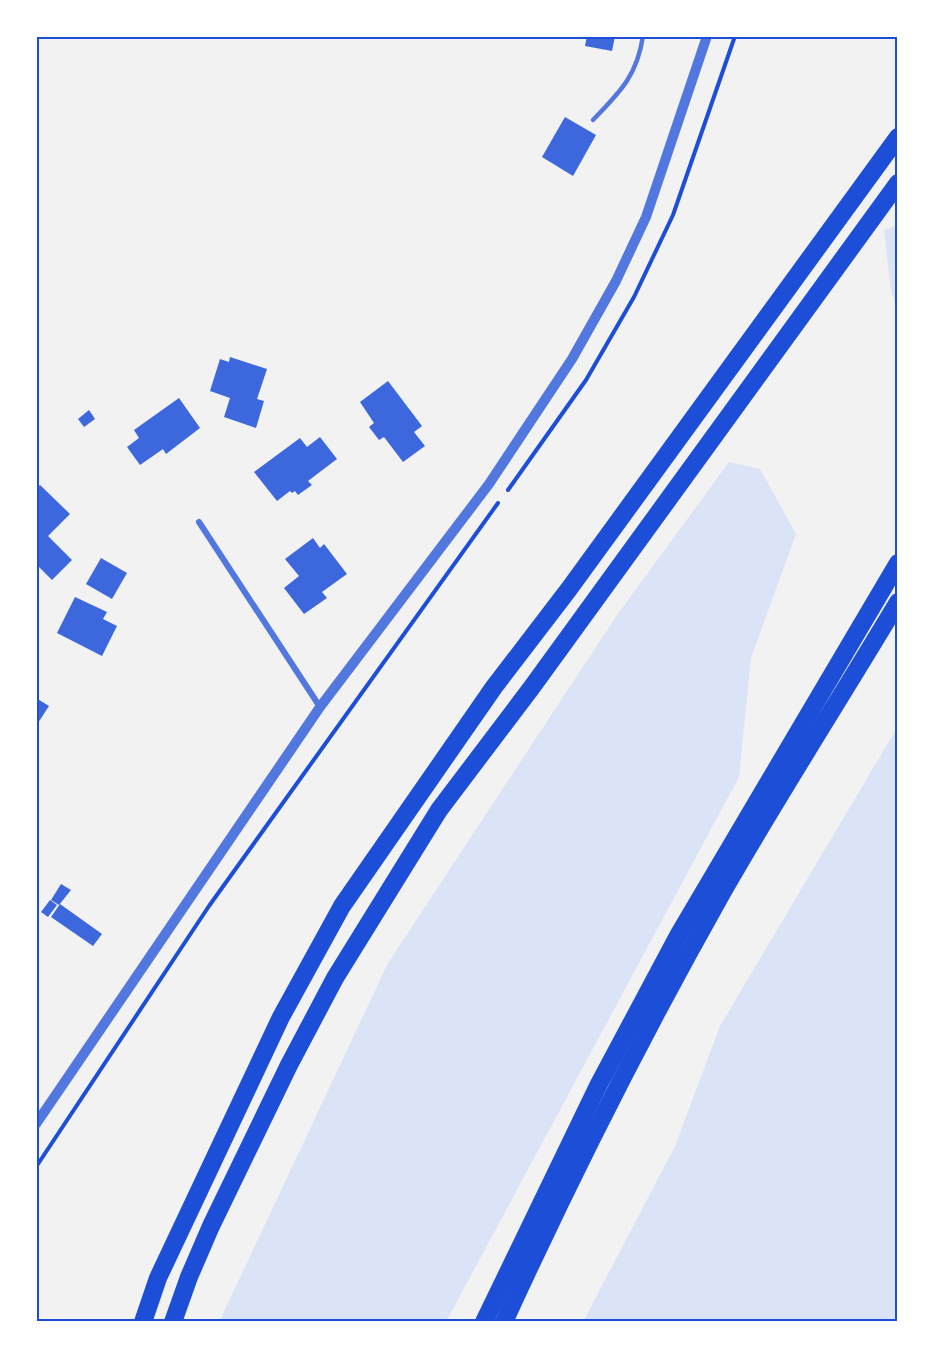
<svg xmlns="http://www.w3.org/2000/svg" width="934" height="1358" font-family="'IBM Plex Sans',sans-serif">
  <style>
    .green { fill: #dbe4f7 }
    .building { fill: #3d67dc }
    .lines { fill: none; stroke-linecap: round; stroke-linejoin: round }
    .path { stroke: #1d4ed8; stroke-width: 4 }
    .service { stroke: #5277de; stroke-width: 4.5 }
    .minor { stroke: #5277de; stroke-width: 6 }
    .tertiary { stroke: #5277de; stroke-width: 10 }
    .motorway { stroke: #1d4ed8; stroke-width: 18 }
    .neatline { fill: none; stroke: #1d4ed8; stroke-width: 2 }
  </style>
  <rect width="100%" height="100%" fill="#f2f2f2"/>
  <!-- green -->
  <g class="green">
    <polygon points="898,225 898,312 891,291 884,230"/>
    <polygon points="729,462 760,469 796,534 751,658 739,777 446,1322 219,1322 388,963 617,615"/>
    <polygon points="898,726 898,1322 583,1322 675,1146 720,1026"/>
  </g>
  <!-- building -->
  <g class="building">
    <polygon points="587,36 615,36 612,51 585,46"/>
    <polygon points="565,117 596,135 573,176 542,157"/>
    <polygon points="230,357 267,369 257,399 264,401 256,428 224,417 230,398 210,391 220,359 229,362"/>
    <polygon points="388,381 422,426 414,432 425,446 403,462 384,437 379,440 369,427 374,423 360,402"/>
    <polygon points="179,398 200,428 166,454 163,449 140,465 127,447 139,438 134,430"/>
    <polygon points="89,410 95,419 84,427 78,419"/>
    <polygon points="320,437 337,459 308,481 312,485 298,495 295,491 292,493 290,491 277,501 254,472 300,438 307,447"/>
    <polygon points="40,485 70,514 48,536 72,560 52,580 36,564 36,489"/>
    <polygon points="313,538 320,548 324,544 347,574 322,592 327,598 304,614 284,588 299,576 285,559"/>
    <polygon points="101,558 127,573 112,599 86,584"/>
    <polygon points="75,597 107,612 103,619 117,626 102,656 57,633"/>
    <polygon points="36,698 49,706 36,726"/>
    <polygon points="61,884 71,890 59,905 51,900"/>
    <polygon points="50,900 57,905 48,917 41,912"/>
    <polygon points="60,904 102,934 93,946 51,917"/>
  </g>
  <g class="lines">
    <!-- path -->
    <g class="path">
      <polyline points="508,490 586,380 634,297 673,215 735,36"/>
      <polyline points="36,1167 209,906 498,503"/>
    </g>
    <!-- service -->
    <path class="service" d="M593 120C620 92 637 76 643 36"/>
    <!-- minor -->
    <polyline class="minor" points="199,522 320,707"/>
    <!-- tertiary -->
    <polyline class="tertiary" points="36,1124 320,707 489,484 572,359 616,281 646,217 707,36"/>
    <!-- motorway -->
    <g class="motorway">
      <polyline points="143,1322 158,1278 281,1017 342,906 494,687 569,589 898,137"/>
      <polyline points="173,1322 189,1277 211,1226 289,1065 335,978 439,810 532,687 898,183"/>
      <polyline points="484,1322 599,1084 679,934 898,563"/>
      <path d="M504 1322C571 1176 643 1033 722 893 778 795 840 699 898 602"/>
    </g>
  </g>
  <!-- border -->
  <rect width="934" height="1358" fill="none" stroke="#ffffff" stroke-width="75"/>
  <rect x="38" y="38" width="858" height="1282" class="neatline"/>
</svg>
